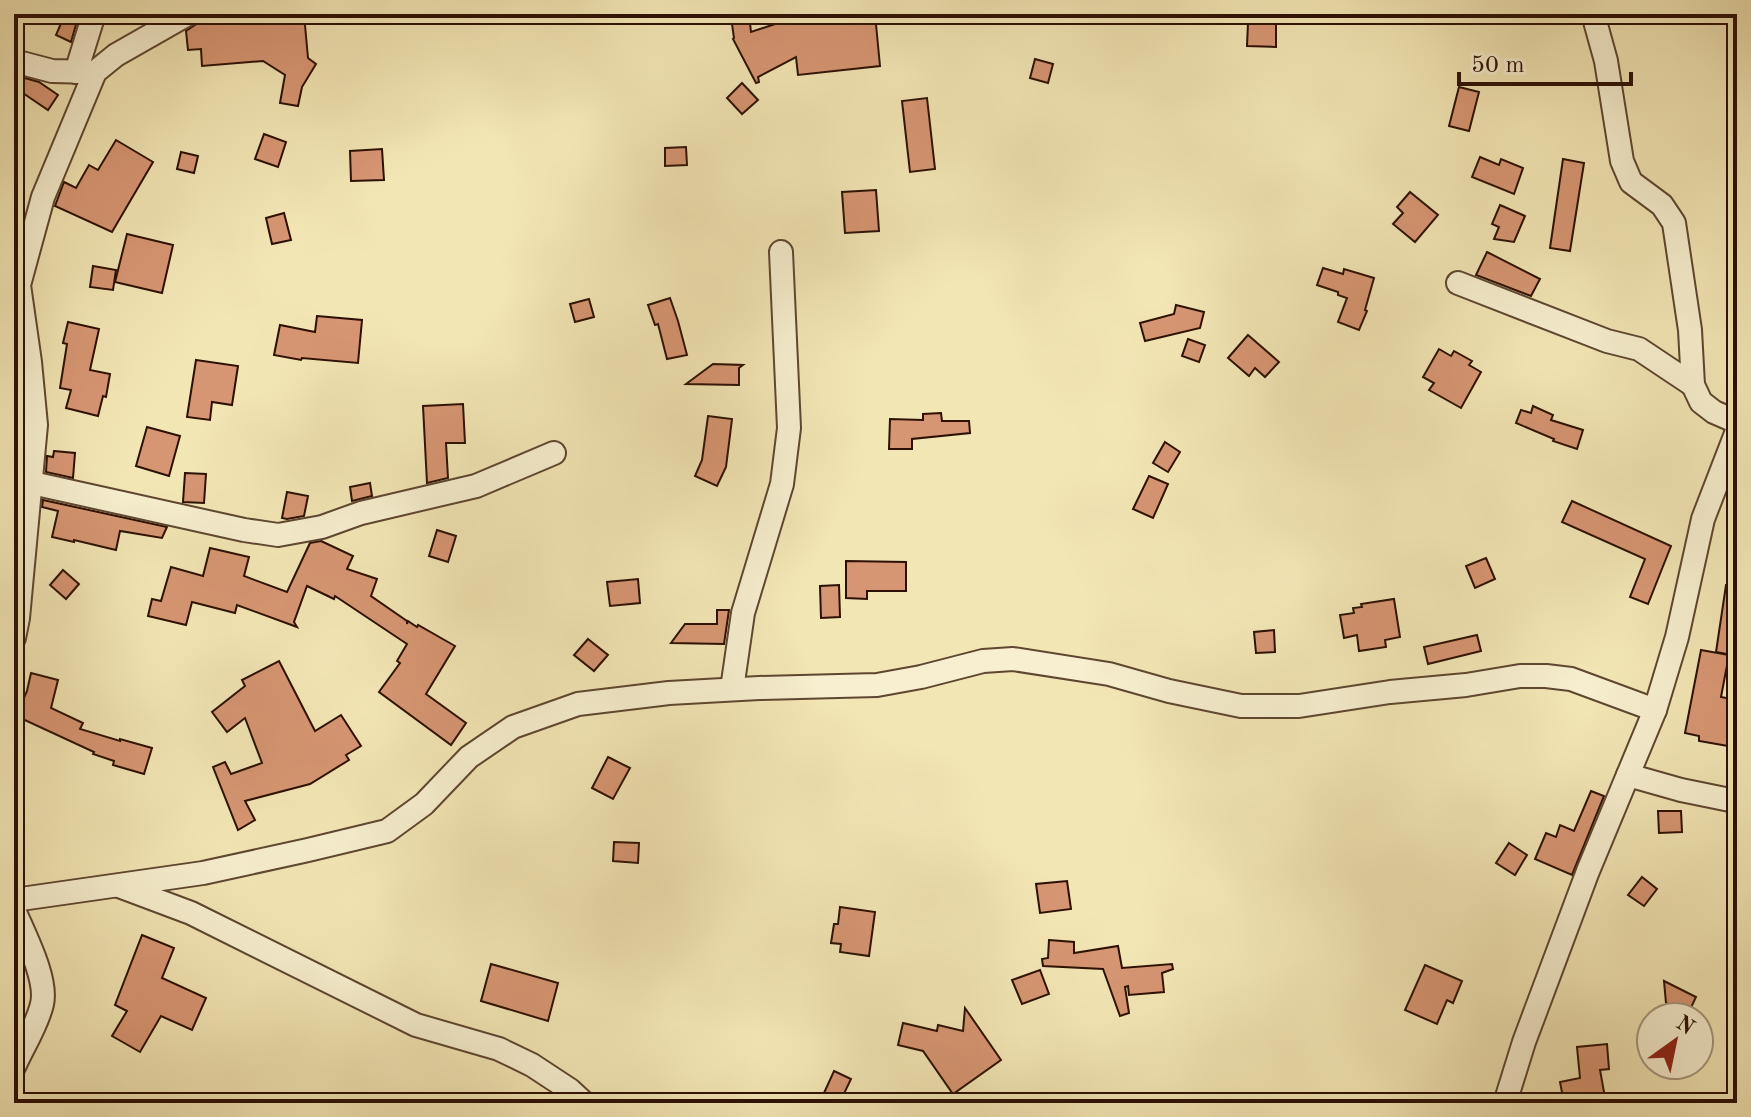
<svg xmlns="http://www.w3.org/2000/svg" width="1751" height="1117" font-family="'Old Standard TT',serif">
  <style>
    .building { fill: #d79673; stroke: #2c1003; stroke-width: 2 }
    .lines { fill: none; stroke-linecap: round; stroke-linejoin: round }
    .street-casing { stroke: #5e4630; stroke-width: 26 }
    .street { stroke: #f7efcf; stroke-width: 22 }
  </style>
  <rect width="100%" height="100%" fill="#f3e6b5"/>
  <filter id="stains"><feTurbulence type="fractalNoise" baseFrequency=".0025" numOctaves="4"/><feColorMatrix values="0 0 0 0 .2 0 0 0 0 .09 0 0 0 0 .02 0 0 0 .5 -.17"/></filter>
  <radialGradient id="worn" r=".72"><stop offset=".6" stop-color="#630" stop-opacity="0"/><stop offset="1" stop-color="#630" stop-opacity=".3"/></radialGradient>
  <!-- building -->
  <g class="building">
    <polygon points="65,14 79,14 71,42 56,35"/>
    <polygon points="283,14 304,14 308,58 316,64 302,87 298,106 280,103 285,75 263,61 202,66 201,49 188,50 186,31 198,23"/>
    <polygon points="749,14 751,32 790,19 790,14 875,14 880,66 798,75 796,57 758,77 759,82 756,83 733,39 734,38 731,17"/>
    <polygon points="1255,16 1276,16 1276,47 1247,46 1248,23 1254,23"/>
    <polygon points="1035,59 1053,64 1048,83 1030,78"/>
    <polygon points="14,75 39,82 58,95 48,110 14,87"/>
    <polygon points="742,83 758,100 742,114 727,98"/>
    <polygon points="1459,87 1479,92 1469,131 1449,126"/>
    <polygon points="927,98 935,169 910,172 902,101"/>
    <polygon points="264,134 286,142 278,167 255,159"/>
    <polygon points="116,140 153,162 112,232 55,206 64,182 76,188 89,165 98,170"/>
    <polygon points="686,147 687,165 665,166 665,148"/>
    <polygon points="382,149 384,180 351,181 350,151"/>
    <polygon points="181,152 198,156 194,173 177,169"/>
    <polygon points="1480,157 1499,165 1501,159 1523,168 1514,194 1472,177"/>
    <polygon points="1563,159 1584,163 1570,251 1550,248"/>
    <polygon points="876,190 879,231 845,233 842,192"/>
    <polygon points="1410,192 1438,215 1415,242 1393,224 1403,213 1397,207"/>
    <polygon points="1500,205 1525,216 1514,242 1494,239 1499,227 1492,224"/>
    <polygon points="284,213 291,240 272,244 266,218"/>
    <polygon points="127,234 173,245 162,293 115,282"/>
    <polygon points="1487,252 1540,279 1531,296 1476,275"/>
    <polygon points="93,266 116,270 113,290 90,287"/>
    <polygon points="1323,268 1343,274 1344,269 1374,278 1365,310 1367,311 1359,330 1338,322 1347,298 1338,295 1338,292 1317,285"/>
    <polygon points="670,298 678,321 687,355 667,359 658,324 655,325 648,305"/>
    <polygon points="589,299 594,317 575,322 570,304"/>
    <polygon points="1176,305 1204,312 1200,328 1145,341 1140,323 1174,314"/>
    <polygon points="317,316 362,320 358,363 302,358 301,360 274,355 280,325 315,332"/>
    <polygon points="68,322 99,329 90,370 110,374 106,397 103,396 98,416 66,408 71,390 60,388 67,344 63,343"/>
    <polygon points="1248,335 1279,362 1265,377 1255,368 1249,376 1228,358"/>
    <polygon points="1188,339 1205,345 1199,362 1182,356"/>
    <polygon points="1439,349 1451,356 1454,351 1472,361 1469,365 1481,372 1461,408 1429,390 1434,383 1423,377"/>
    <polygon points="196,360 238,366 232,405 212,402 210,420 187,417"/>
    <polygon points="713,364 743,365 739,368 739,385 686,384"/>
    <polygon points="463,404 465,443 446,443 448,478 427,483 423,406"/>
    <polygon points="1533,406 1553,415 1551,420 1583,430 1577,449 1553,441 1554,439 1516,423 1521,410 1531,413"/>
    <polygon points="941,413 942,421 969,421 970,433 912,439 912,449 889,449 890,419 923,420 923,414"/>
    <polygon points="708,416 732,419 726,467 717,486 695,476 702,460"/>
    <polygon points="147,427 180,436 169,476 136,466"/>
    <polygon points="1165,442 1180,452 1168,472 1153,463"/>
    <polygon points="54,451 75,453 73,478 46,472 47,456 53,457"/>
    <polygon points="185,473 206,474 204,503 183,502"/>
    <polygon points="1149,476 1168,484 1153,518 1133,509"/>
    <polygon points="370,483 372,496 352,501 350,487"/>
    <polygon points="287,492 308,496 304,516 287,519 282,518"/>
    <polygon points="43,500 167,527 162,538 120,531 116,550 74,540 74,542 52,537 58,511 42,507"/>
    <polygon points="1572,501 1671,546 1648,604 1630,597 1645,559 1562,522"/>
    <polygon points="437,530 456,536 448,562 429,556"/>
    <polygon points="321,541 353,556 347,569 377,579 371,596 407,621 407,624 408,621 417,627 418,625 455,646 426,694 466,723 451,745 379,692 400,663 397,661 407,644 335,596 334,599 307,586 294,622 297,627 237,605 235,613 192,602 186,625 148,616 152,599 161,601 171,567 203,576 210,548 249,557 244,576 287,592 310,543"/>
    <polygon points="1486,558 1495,579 1475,588 1466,566"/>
    <polygon points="846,561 906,562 906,591 867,591 867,599 846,598"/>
    <polygon points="63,570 79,584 66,599 50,585"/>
    <polygon points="638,579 640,603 610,606 607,582"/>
    <polygon points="839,585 840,617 821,618 820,586"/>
    <polygon points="1726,585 1737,586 1737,656 1716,652"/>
    <polygon points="1394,599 1400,637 1385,640 1386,647 1359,651 1357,635 1344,638 1340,615 1354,613 1353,608 1362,607 1361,604"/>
    <polygon points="717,610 729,610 724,644 671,643 685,624 717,624"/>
    <polygon points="1274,630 1275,652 1256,653 1254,632"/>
    <polygon points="1477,635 1481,651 1428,664 1424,647"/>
    <polygon points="588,639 608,655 594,671 574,655"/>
    <polygon points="1701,650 1729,655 1721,697 1737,700 1737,729 1734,747 1699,741 1699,736 1685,733"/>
    <polygon points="279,661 315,731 341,715 361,746 346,755 349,760 310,784 245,801 255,820 238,830 213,767 225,762 231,774 262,763 245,718 227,732 212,712 245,686 242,680"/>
    <polygon points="31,673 58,680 51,708 83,723 80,729 120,741 120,739 152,748 144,774 113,765 114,761 93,754 94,752 16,716 27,691"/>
    <polygon points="608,757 630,768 613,799 592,788"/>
    <polygon points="1591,791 1604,796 1572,875 1535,859 1546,833 1556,837 1560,825 1574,831"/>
    <polygon points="1658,811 1681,811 1682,832 1659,833"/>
    <polygon points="614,842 639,843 638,863 613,861"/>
    <polygon points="1509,843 1527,855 1515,875 1496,863"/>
    <polygon points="1642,877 1657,889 1644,906 1628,895"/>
    <polygon points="1067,881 1071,909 1040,913 1036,884"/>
    <polygon points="840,907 875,912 869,956 840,952 841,944 831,943 834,924 838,924"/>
    <polygon points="142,935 174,948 162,978 206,998 192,1030 161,1016 140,1052 112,1036 127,1011 115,1005"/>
    <polygon points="1049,940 1074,942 1074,953 1118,946 1122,968 1172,964 1173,969 1162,973 1164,992 1129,995 1128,986 1125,987 1129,1013 1120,1016 1103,969 1043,966 1042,959 1048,958"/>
    <polygon points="491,964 558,983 548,1021 481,1001"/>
    <polygon points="1425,965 1462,981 1453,1003 1447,1000 1437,1024 1405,1010"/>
    <polygon points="1040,970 1049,994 1022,1004 1012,980"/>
    <polygon points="1664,981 1696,997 1688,1014 1666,1003"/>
    <polygon points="965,1008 1001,1060 953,1094 923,1051 898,1045 903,1023 937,1031 938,1025 963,1031"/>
    <polygon points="1607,1044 1609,1069 1600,1070 1606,1103 1564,1103 1560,1082 1580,1078 1577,1047"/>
    <polygon points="834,1071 851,1079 841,1100 824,1093"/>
  </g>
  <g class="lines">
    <!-- street casing -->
    <g class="street-casing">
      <g id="street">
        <polyline points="1593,14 1606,61 1622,161 1631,182 1662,205 1674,223 1690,330 1693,385 1701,402 1714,412 1737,422"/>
        <polyline points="14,61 52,71 95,72"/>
        <polyline points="76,72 94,14"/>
        <polyline points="1458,283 1607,341 1639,349 1693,385"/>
        <polyline points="32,483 244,530 278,535 322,527 361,513 476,486 554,453"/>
        <polyline points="14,638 18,618 36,425 30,362 19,285 43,197 95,72 116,55 188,14"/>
        <polyline points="732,689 743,613 782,484 789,428 781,252"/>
        <polyline points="1628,775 1681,790 1730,800 1737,799"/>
        <polyline points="119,886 191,913 416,1025 499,1049 532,1065 570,1090 584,1103"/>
        <polyline points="14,900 203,873 308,850 387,831 424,804 469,757 513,727 578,704 669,693 759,688 877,685 921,677 983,661 1013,659 1109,674 1169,691 1241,706 1299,706 1390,692 1466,685 1520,676 1546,676 1571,679 1655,710"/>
        <path d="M14 910C24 934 48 979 42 1004 37 1026 23 1046 14 1067"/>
        <polyline points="1505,1103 1524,1042 1588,871 1655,710 1677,637 1703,519 1737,431"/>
      </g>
    </g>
    <!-- street -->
    <use href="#street" class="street"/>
  </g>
  <!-- margin -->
  <rect width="1751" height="1117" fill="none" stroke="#f3e6b5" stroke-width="48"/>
  <rect x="16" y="16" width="1719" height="1085" fill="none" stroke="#2c1003" stroke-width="4"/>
  <rect x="24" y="24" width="1703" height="1069" fill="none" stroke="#2c1003" stroke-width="2"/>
  <!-- north arrow -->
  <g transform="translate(1675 1041) rotate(33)"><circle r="38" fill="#f7efcf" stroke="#a6967d" stroke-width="2"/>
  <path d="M0-6L14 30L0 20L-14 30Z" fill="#8f2418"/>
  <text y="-12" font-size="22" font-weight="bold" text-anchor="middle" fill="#2c1003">N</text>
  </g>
  <!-- scale -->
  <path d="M1459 72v12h172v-12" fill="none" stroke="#2c1003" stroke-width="4"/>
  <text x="1471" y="72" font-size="24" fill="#2c1003" stroke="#f7efcf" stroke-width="6" paint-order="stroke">50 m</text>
  <rect width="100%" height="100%" filter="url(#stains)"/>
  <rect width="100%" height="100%" fill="url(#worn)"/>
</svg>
